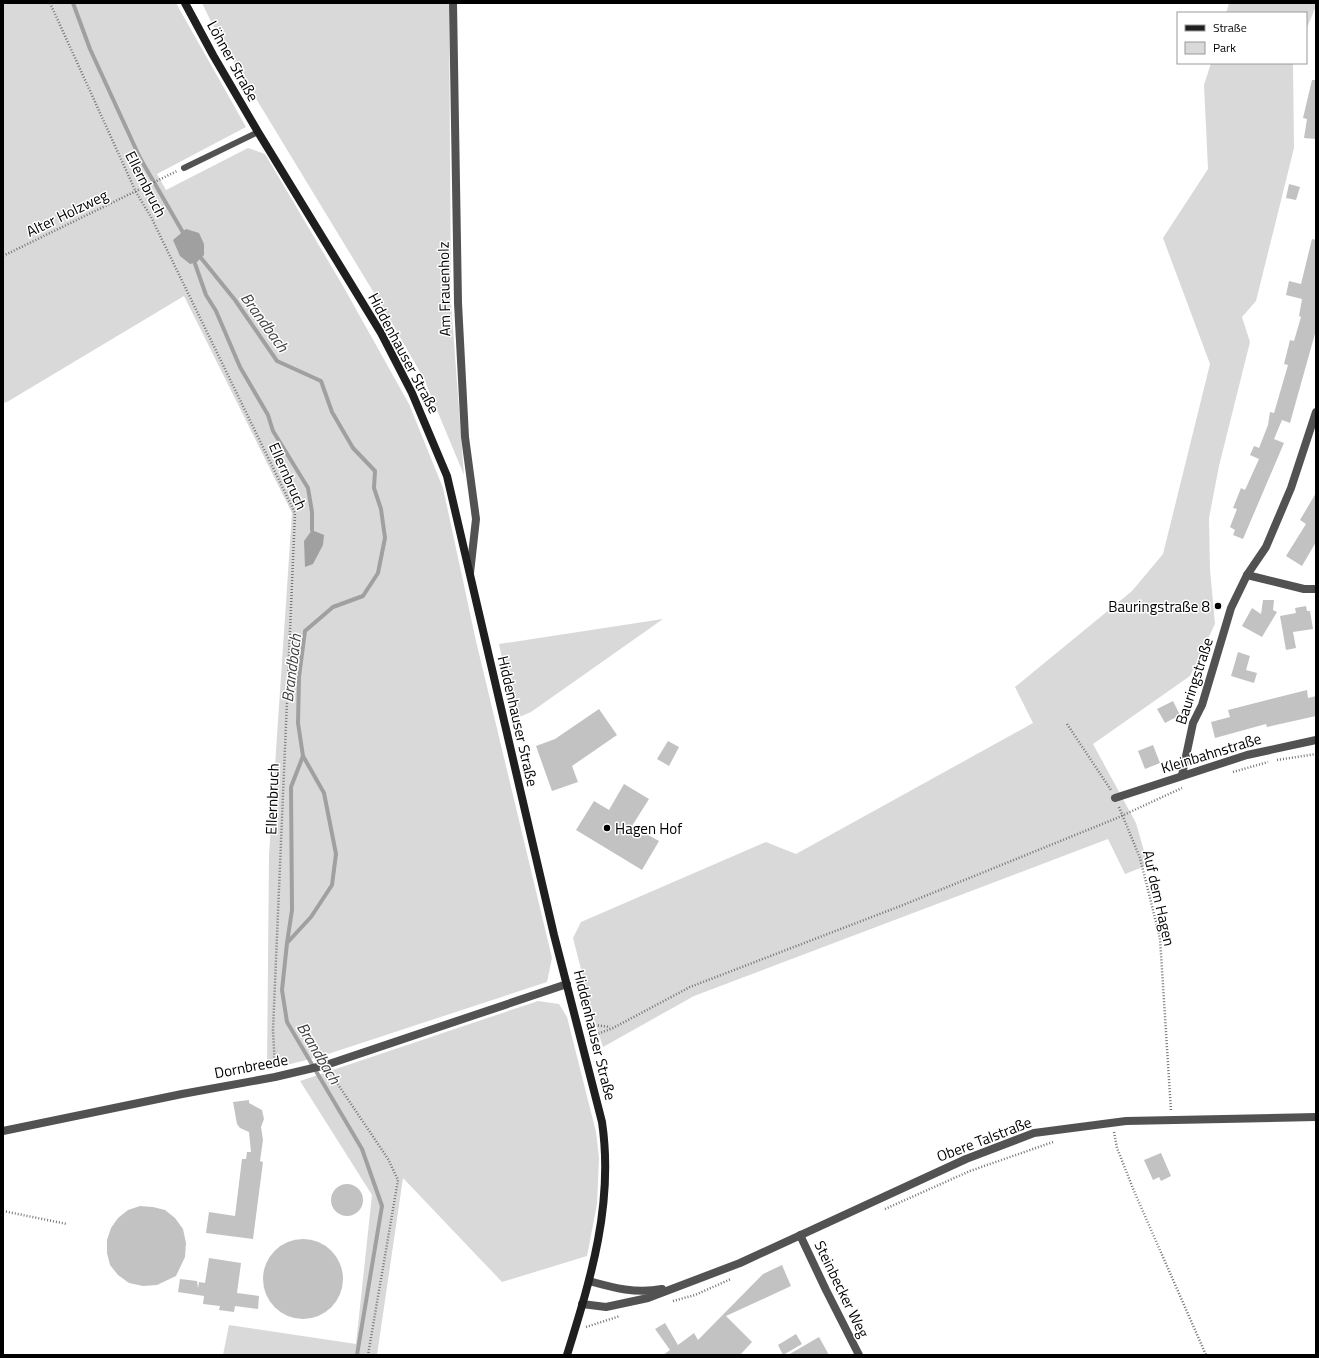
<svg xmlns="http://www.w3.org/2000/svg" width="1319" height="1358" font-family="'Titillium Web',sans-serif">
  <style>
    .green { fill: #d9d9d9 }
    .water { fill: #a0a0a0 }
    .lines { fill: none; stroke-linecap: round; stroke-linejoin: round }
    .stream { stroke: #a0a0a0; stroke-width: 4 }
    .building { fill: #c2c2c2 }
    .path { stroke: #747474; stroke-width: 2.5; stroke-dasharray: 1 2; stroke-linecap: butt }
    .service { stroke: #525252; stroke-width: 6 }
    .minor { stroke: #525252; stroke-width: 8 }
    .tertiary { stroke: #525252; stroke-width: 8 }
    .secondary { stroke: #1f1f1f; stroke-width: 8 }
    .poi-dot { fill: #000; stroke: #fff; stroke-width: 1.5 }
    .labels { text-anchor: middle; dominant-baseline: central; stroke-width: 3; stroke-linejoin: round; paint-order: stroke }
    .street-label { font-size: 15px; fill: #000; stroke: #fff }
    .poi-label { font-size: 15px; fill: #000; stroke: #fff; text-anchor: end }
    .water-label { font-size: 16px; font-style: italic; fill: #414141; stroke: #fff }
  </style>
  <rect width="100%" height="100%" fill="#fff"/>
  <!-- green -->
  <g class="green">
    <polygon points="3,3 176,3 246,127 157,174 166,190 248,148 265,154 343,286 409,404 443,488 476,641 552,958 547,982 322,1056 267,1070 269,855 292,513 184,296 7,402 3,403"/>
    <polygon points="202,3 449,3 451,303 464,475 424,379 388,316 218,36"/>
    <polygon points="1229,3 1316,3 1316,6 1306,30 1306,13 1226,13"/>
    <polygon points="1211,63 1293,63 1294,148 1256,301 1242,317 1250,342 1219,466 1209,518 1210,570 1215,624 1190,676 1093,744 1136,823 1148,865 1125,874 1108,839 694,996 603,1047 593,1016 573,938 581,922 766,842 796,854 1033,723 1015,687 1132,591 1163,554 1210,364 1163,238 1208,169 1204,85"/>
    <polygon points="663,619 531,712 515,719 499,644"/>
    <polygon points="538,1001 559,1004 567,1017 596,1132 599,1158 597,1204 587,1256 502,1282 403,1178 377,1355 223,1355 229,1325 356,1344 372,1195 300,1081"/>
  </g>
  <!-- water -->
  <g class="water">
    <polygon points="186,229 199,233 204,244 204,255 197,262 190,264 180,256 173,240"/>
    <polygon points="312,530 324,535 323,545 313,564 305,567 304,541"/>
  </g>
  <g class="lines">
    <!-- stream -->
    <g class="stream">
      <polyline points="73,3 90,49 140,158 185,236"/>
      <polyline points="197,253 235,300 277,361 321,381 332,412 353,448 375,471 374,488 381,509 385,538 378,573 363,596 333,607 305,631 299,677 298,723 303,756 324,793 336,854 332,885 311,917 287,943 282,990 287,1022 362,1149 382,1206 357,1355"/>
      <polyline points="193,258 206,295 216,311 240,367 268,415 273,431 308,488 312,512 312,530"/>
      <polyline points="287,943 292,910 291,787 303,756"/>
    </g>
  </g>
  <!-- building -->
  <g class="building">
    <polygon points="1312,80 1316,80 1316,139 1304,138 1307,119 1303,118"/>
    <polygon points="1289,184 1300,187 1296,200 1286,198"/>
    <polygon points="1312,239 1316,240 1316,330 1290,423 1282,420 1274,439 1284,443 1243,539 1233,535 1235,530 1230,527 1237,509 1233,508 1241,488 1245,490 1259,459 1250,455 1254,446 1259,448 1268,425 1270,412 1274,413 1288,365 1284,364 1290,340 1294,341 1301,317 1299,316 1302,299 1286,295 1289,281 1301,284"/>
    <polygon points="1316,493 1316,542 1302,566 1286,556 1306,524 1300,520"/>
    <polygon points="1263,600 1274,600 1273,610 1277,612 1262,637 1242,626 1252,608 1261,614"/>
    <polygon points="1306,606 1307,611 1310,611 1313,629 1293,632 1296,648 1286,650 1280,616 1296,613 1295,608"/>
    <polygon points="1238,652 1250,656 1246,670 1257,673 1254,683 1231,676"/>
    <polygon points="1307,690 1308,698 1316,696 1316,716 1267,727 1266,724 1215,738 1211,722 1230,717 1228,710"/>
    <polygon points="1173,701 1180,715 1165,723 1157,709"/>
    <polygon points="599,709 617,735 572,766 578,782 552,791 536,746 555,739"/>
    <polygon points="668,741 679,747 669,766 657,759"/>
    <polygon points="1153,745 1160,763 1145,769 1138,751"/>
    <polygon points="624,784 649,799 632,826 659,841 642,870 576,830 594,801 609,810"/>
    <polygon points="249,1100 249,1103 262,1110 264,1119 261,1127 263,1140 260,1161 263,1162 253,1239 206,1233 209,1212 235,1216 242,1159 246,1159 247,1152 251,1152 249,1132 240,1128 237,1124 233,1102"/>
    <polygon points="1161,1153 1171,1176 1161,1181 1159,1177 1153,1180 1144,1160"/>
    <circle cx="347" cy="1200" r="16"/>
    <polygon points="140,1206 153,1207 165,1210 175,1218 183,1229 186,1243 185,1257 176,1276 157,1285 143,1286 129,1283 118,1275 110,1265 107,1253 107,1240 111,1228 118,1218 128,1210"/>
    <circle cx="303" cy="1279" r="40"/>
    <polygon points="209,1258 241,1263 237,1293 259,1296 258,1309 235,1306 234,1312 219,1310 220,1306 203,1304 204,1296 178,1292 180,1279 197,1281 198,1288 199,1282 205,1283"/>
    <polygon points="782,1265 791,1286 726,1316 752,1342 740,1355 663,1355 670,1350 655,1329 665,1323 678,1345 694,1333 698,1340 763,1274"/>
    <polygon points="796,1334 802,1344 783,1355 778,1345"/>
    <polygon points="819,1337 829,1355 788,1355"/>
  </g>
  <g class="lines">
    <!-- path -->
    <g class="path">
      <polyline points="50,3 136,192 151,217 295,513 273,1030 275,1068"/>
      <polyline points="3,256 177,171"/>
      <polyline points="1067,724 1111,790"/>
      <polyline points="1277,760 1316,754"/>
      <polyline points="1233,772 1268,762"/>
      <polyline points="1119,807 1140,858 1160,938 1171,1111"/>
      <polyline points="587,1021 594,1025 610,1027"/>
      <polyline points="590,1037 613,1028 690,987 903,905 1117,818 1182,788"/>
      <polyline points="331,1074 388,1159 398,1180 368,1355"/>
      <polyline points="1114,1132 1117,1148 1134,1191 1206,1355"/>
      <polyline points="885,1209 970,1171 1053,1142"/>
      <polyline points="3,1211 67,1224"/>
      <polyline points="673,1301 695,1295 731,1279"/>
      <polyline points="586,1327 620,1316"/>
    </g>
    <!-- service -->
    <polyline class="service" points="184,168 258,132"/>
    <!-- minor -->
    <g class="minor">
      <polyline points="453,3 458,303 465,437 476,519 470,573"/>
      <polyline points="1247,575 1304,589 1316,589"/>
      <polyline points="1182,775 1193,723 1202,705 1231,608 1247,575 1266,547 1291,488 1316,412"/>
      <polyline points="1115,798 1247,755 1316,740"/>
      <polyline points="3,1131 182,1094 275,1077 326,1065 567,984"/>
      <polyline points="800,1235 826,1290 859,1355"/>
    </g>
    <!-- tertiary -->
    <g class="tertiary">
      <path d="M589 1281C614 1288 636 1294 662 1289"/>
      <polyline points="582,1304 606,1307 648,1298 740,1263 966,1159 1034,1133 1126,1121 1316,1117"/>
    </g>
    <!-- secondary -->
    <path class="secondary" d="M185 3 213 55 258 132 381 333 412 393 447 476 554 935 602 1122C614 1203 591 1278 567 1355"/>
  </g>
  <!-- markers -->
  <g class="poi-dot">
    <circle cx="1218" cy="606" r="4"/>
    <circle cx="607" cy="828" r="4"/>
  </g>
  <g class="labels">
    <!-- street labels -->
    <g class="street-label">
      <text transform="translate(233 61) rotate(61)">Löhner Straße</text>
      <text transform="translate(146 184) rotate(63)">Ellernbruch</text>
      <text transform="translate(67 213) rotate(-26)">Alter Holzweg</text>
      <text transform="translate(444 289) rotate(-91)">Am Frauenholz</text>
      <text transform="translate(404 353) rotate(62)">Hiddenhauser Straße</text>
      <text transform="translate(288 476) rotate(66)">Ellernbruch</text>
      <text transform="translate(1194 681) rotate(-72)">Bauringstraße</text>
      <text transform="translate(518 721) rotate(77)">Hiddenhauser Straße</text>
      <text transform="translate(1211 753) rotate(-17)">Kleinbahnstraße</text>
      <text transform="translate(272 799) rotate(-88)">Ellernbruch</text>
      <text transform="translate(1159 898) rotate(77)">Auf dem Hagen</text>
      <text transform="translate(595 1035) rotate(76)">Hiddenhauser Straße</text>
      <text transform="translate(251 1066) rotate(-11)">Dornbreede</text>
      <text transform="translate(984 1139) rotate(-21)">Obere Talstraße</text>
      <text transform="translate(842 1289) rotate(64)">Steinbecker Weg</text>
    </g>
    <!-- poi labels -->
    <g class="poi-label">
      <text x="1210" y="606">Bauringstraße 8</text>
      <text x="615" y="828" text-anchor="start">Hagen Hof</text>
    </g>
    <!-- water labels -->
    <g class="water-label">
      <text transform="translate(265 322) rotate(54)">Brandbach</text>
      <text transform="translate(291 668) rotate(-83)">Brandbach</text>
      <text transform="translate(319 1053) rotate(59)">Brandbach</text>
    </g>
  </g>
  <!-- border -->
  <rect width="1319" height="1358" fill="none" stroke="#000000" stroke-width="8"/>
  <!-- legend -->
  <rect x="1177" y="12" width="130" height="52" fill="#ffffff" stroke="#999999"/>
  <rect x="1185" y="25" width="20" height="6" fill="#1f1f1f" stroke="#999999"/>
  <text x="1213" y="32" font-size="12" fill="#000000">Straße</text>
  <rect x="1185" y="42" width="20" height="12" fill="#d9d9d9" stroke="#999999"/>
  <text x="1213" y="52" font-size="12" fill="#000000">Park</text>
</svg>
